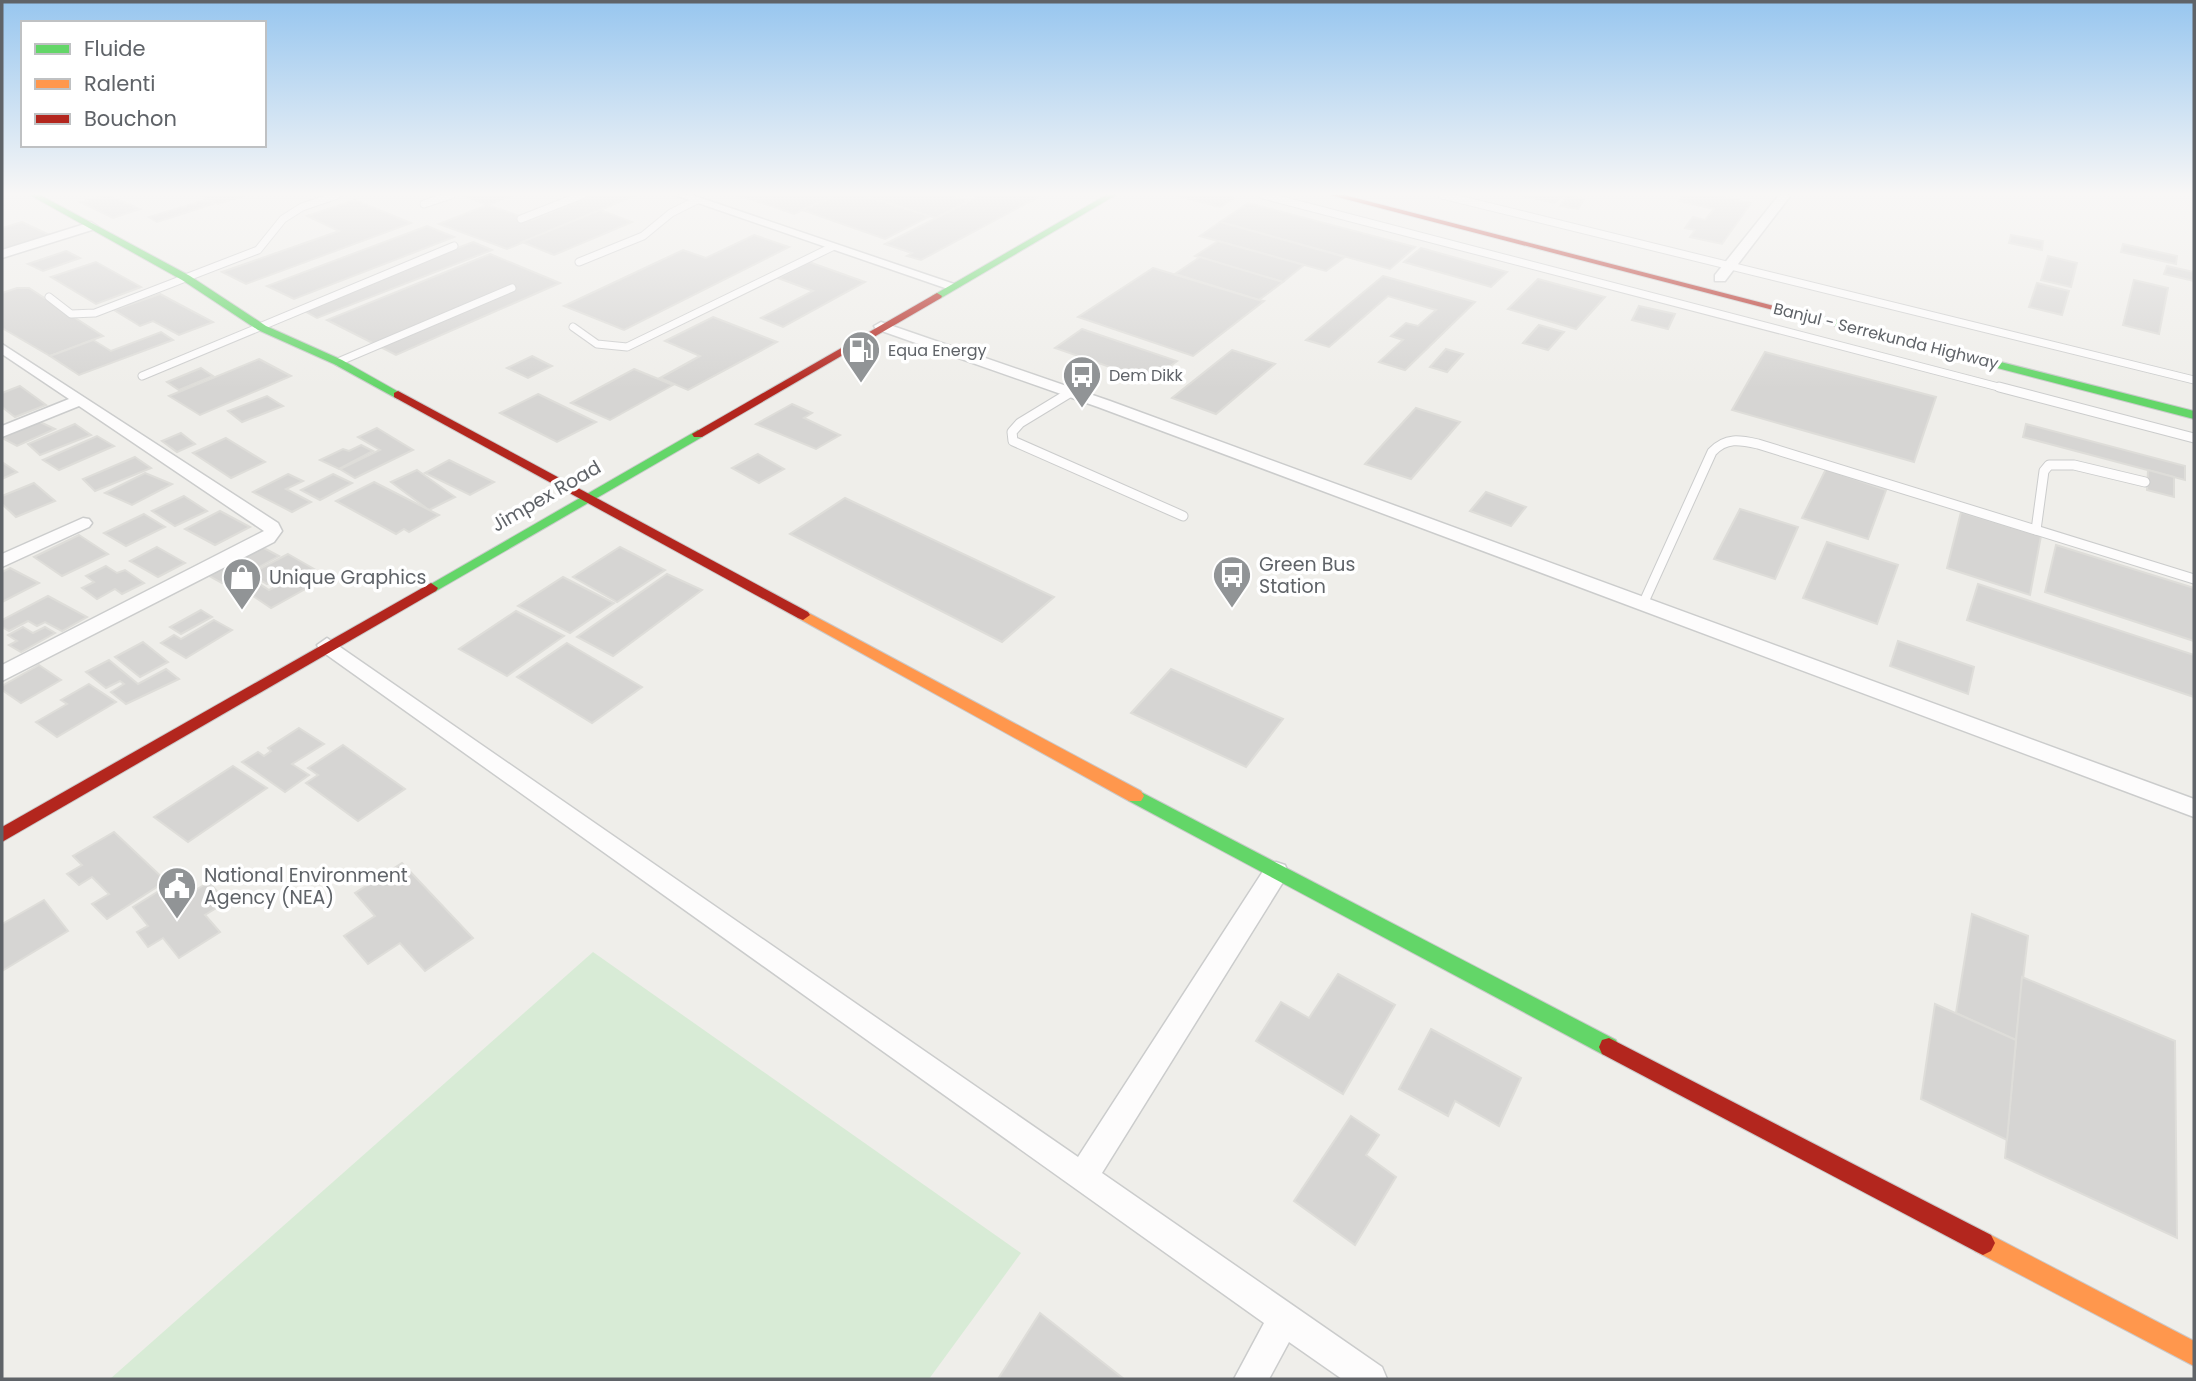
<svg xmlns="http://www.w3.org/2000/svg" width="2196" height="1381" font-family="Poppins,sans-serif">
  <style>
    .green { fill: #d8ebd6 }
    .building { fill: #d6d5d3; stroke: #deddd9; stroke-width: 2 }
    .lines { fill: none; stroke-linecap: round; stroke-linejoin: round }
    .lane-far1-casing { stroke: #cbcccc; stroke-width: 9 }
    .lane-casing { stroke: #cbcccc; stroke-width: 11 }
    .street-casing { stroke: #cbcccc; stroke-width: 3 }
    .fast-casing { stroke: #cacacb; stroke-width: 2 }
    .slow-casing { stroke: #cacacb; stroke-width: 2 }
    .jam-casing { stroke: #cacacb; stroke-width: 2 }
    .lane-far1 { stroke: #fdfcfc; stroke-width: 7 }
    .lane { stroke: #fdfcfc; stroke-width: 9 }
    .street { fill: #fdfcfc; fill-rule: evenodd }
    .fast { fill: #63d668; fill-rule: evenodd }
    .slow { fill: #ff974d; fill-rule: evenodd }
    .jam { fill: #b3261e; fill-rule: evenodd }
    .labels { text-anchor: middle; dominant-baseline: central; stroke-width: 7; stroke-linejoin: round; paint-order: stroke }
    .far-street-label { font-size: 16px; fill: #5f6368; stroke: #fff }
    .far-poi-label { font-size: 16px; fill: #5f6368; stroke: #fff; text-anchor: start }
    .street-label { font-size: 19px; fill: #5f6368; stroke: #fff }
    .poi-label { font-size: 19px; fill: #5f6368; stroke: #fff; text-anchor: start }
  </style>
  <rect width="100%" height="100%" fill="#efeeea"/>
  <!-- green -->
  <polygon class="green" points="593,952 1021,1253 929,1379 110,1379"/>
  <!-- building -->
  <g class="building">
    <polygon points="108,195 140,209 113,218 80,202"/>
    <polygon points="212,195 247,195 218,204 204,197"/>
    <polygon points="469,195 514,195 487,205 465,196"/>
    <polygon points="593,195 636,195 507,249 439,224 487,205 532,220"/>
    <polygon points="737,195 776,195 759,202"/>
    <polygon points="776,195 837,195 794,214 759,202"/>
    <polygon points="837,195 862,195 930,216 885,239 802,210"/>
    <polygon points="862,195 947,195 969,201 936,218"/>
    <polygon points="981,195 1042,195 921,260 907,256 912,253 885,244"/>
    <polygon points="1174,195 1225,195 1235,198 1220,207"/>
    <polygon points="1519,195 1563,195 1555,203"/>
    <polygon points="1685,195 1713,195 1751,203 1722,244 1690,237 1695,230 1685,228 1693,217 1705,220 1714,209 1679,201"/>
    <polygon points="1566,196 1584,199 1578,209 1560,206"/>
    <polygon points="205,200 213,204 157,222 149,217"/>
    <polygon points="355,200 411,223 246,284 222,272 339,231 307,216"/>
    <polygon points="1248,203 1415,247 1390,269 1220,222"/>
    <polygon points="600,210 632,222 554,255 522,242"/>
    <polygon points="22,222 50,235 2,251 2,228"/>
    <polygon points="1220,222 1345,257 1326,271 1200,236"/>
    <polygon points="427,226 454,237 294,299 267,286"/>
    <polygon points="754,235 789,247 624,330 564,306 683,250 706,258"/>
    <polygon points="2011,235 2043,241 2042,250 2009,243"/>
    <polygon points="1218,241 1304,265 1283,282 1195,256"/>
    <polygon points="473,242 492,250 317,318 299,308"/>
    <polygon points="2123,244 2177,256 2176,264 2121,252"/>
    <polygon points="1421,248 1507,272 1491,287 1404,262"/>
    <polygon points="66,251 80,258 43,271 28,264"/>
    <polygon points="490,254 560,283 396,355 327,320"/>
    <polygon points="2048,256 2077,263 2071,287 2041,280"/>
    <polygon points="1200,257 1283,282 1259,300 1175,274"/>
    <polygon points="96,262 141,287 96,304 51,277"/>
    <polygon points="809,262 865,282 783,327 761,318 813,291 778,278"/>
    <polygon points="2167,266 2194,272 2194,281 2164,274"/>
    <polygon points="1153,268 1259,300 1264,301 1193,356 1078,317"/>
    <polygon points="1383,276 1475,302 1405,370 1379,362 1403,340 1391,336 1406,323 1418,326 1436,310 1388,296 1329,347 1306,340"/>
    <polygon points="1538,279 1605,297 1576,329 1508,309"/>
    <polygon points="2134,280 2168,288 2159,334 2123,325"/>
    <polygon points="2037,283 2069,291 2062,315 2029,307"/>
    <polygon points="17,288 29,288 103,336 50,356 2,328 2,293"/>
    <polygon points="160,294 213,322 179,335 153,321 140,326 114,310"/>
    <polygon points="1639,306 1675,314 1668,329 1632,320"/>
    <polygon points="713,317 777,342 688,390 660,378 700,356 665,341"/>
    <polygon points="1539,325 1564,332 1548,350 1523,343"/>
    <polygon points="1082,329 1177,361 1150,381 1055,348"/>
    <polygon points="161,332 173,340 79,375 50,356 93,340 111,351"/>
    <polygon points="1446,349 1463,354 1447,372 1430,367"/>
    <polygon points="1232,350 1275,364 1216,414 1172,398"/>
    <polygon points="1765,352 1936,397 1914,462 1732,410"/>
    <polygon points="532,356 552,366 528,378 507,368"/>
    <polygon points="259,359 291,376 200,415 169,396"/>
    <polygon points="201,368 213,376 179,390 167,382"/>
    <polygon points="634,369 673,385 610,420 571,403"/>
    <polygon points="20,386 46,405 15,417 2,407 2,393"/>
    <polygon points="538,394 596,422 557,442 500,413"/>
    <polygon points="267,396 283,406 242,422 228,411"/>
    <polygon points="792,404 812,413 804,418 840,435 816,449 756,424"/>
    <polygon points="1416,408 1460,422 1411,479 1365,464"/>
    <polygon points="38,421 55,429 17,446 2,438"/>
    <polygon points="75,424 91,435 40,455 28,444"/>
    <polygon points="2026,424 2185,466 2185,480 2023,437"/>
    <polygon points="377,428 413,450 355,478 340,469 380,450 358,437"/>
    <polygon points="181,433 195,444 177,452 162,441"/>
    <polygon points="97,436 114,446 59,470 43,460"/>
    <polygon points="226,438 265,462 231,478 193,453"/>
    <polygon points="361,445 373,451 339,469 320,460 343,449 349,451"/>
    <polygon points="758,454 784,469 759,483 732,468"/>
    <polygon points="135,457 151,468 95,491 83,479"/>
    <polygon points="449,460 494,482 470,495 425,473"/>
    <polygon points="2,462 17,472 2,479"/>
    <polygon points="1826,469 1886,490 1868,539 1802,518"/>
    <polygon points="417,470 455,497 429,510 391,482"/>
    <polygon points="2148,470 2174,477 2174,497 2147,490"/>
    <polygon points="145,473 172,484 132,505 105,493"/>
    <polygon points="288,474 303,481 286,489 311,502 292,512 253,492"/>
    <polygon points="333,474 352,483 320,500 301,490"/>
    <polygon points="374,482 439,515 409,532 404,529 396,534 336,501"/>
    <polygon points="34,483 55,501 16,517 2,504 2,496"/>
    <polygon points="1486,492 1526,507 1511,526 1470,511"/>
    <polygon points="184,496 207,511 175,526 152,511"/>
    <polygon points="845,498 1054,597 1002,642 790,534"/>
    <polygon points="1740,509 1798,527 1775,579 1714,559"/>
    <polygon points="220,511 250,527 215,545 185,529"/>
    <polygon points="1961,512 2041,536 2030,595 1947,568"/>
    <polygon points="144,514 165,527 126,546 104,533"/>
    <polygon points="79,535 108,554 62,576 34,557"/>
    <polygon points="1827,542 1898,565 1877,624 1803,598"/>
    <polygon points="2056,545 2194,588 2194,641 2045,592"/>
    <polygon points="260,546 279,556 245,575 241,572 222,583 204,573"/>
    <polygon points="157,547 185,563 158,577 130,561"/>
    <polygon points="620,547 665,570 617,602 573,577"/>
    <polygon points="288,554 314,569 292,582 283,576 267,584 250,574"/>
    <polygon points="106,566 117,573 125,570 144,583 122,594 115,589 97,599 82,588 94,582 86,576"/>
    <polygon points="10,568 39,583 2,602 2,572"/>
    <polygon points="315,572 325,578 271,608 253,596 244,601 229,591 252,579 269,590 283,583 288,587"/>
    <polygon points="667,574 702,590 613,656 577,637"/>
    <polygon points="563,577 614,603 570,633 518,606"/>
    <polygon points="1978,584 2194,655 2194,697 1967,620"/>
    <polygon points="48,596 87,617 62,631 45,622 37,626 28,621 9,631 2,627 2,620"/>
    <polygon points="201,610 212,617 181,634 170,627"/>
    <polygon points="516,611 564,636 507,676 459,649"/>
    <polygon points="214,620 232,630 186,658 161,643 174,635 181,639"/>
    <polygon points="23,627 33,633 45,627 55,633 21,652 9,645 17,641 8,635"/>
    <polygon points="1898,641 1974,667 1968,694 1890,666"/>
    <polygon points="143,642 168,662 140,677 115,657"/>
    <polygon points="567,643 642,687 592,723 517,677"/>
    <polygon points="109,660 138,684 166,669 179,679 126,704 111,692 124,684 120,681 106,688 86,672"/>
    <polygon points="39,665 61,680 21,703 2,690 2,686"/>
    <polygon points="1171,669 1283,719 1246,767 1131,713"/>
    <polygon points="89,684 116,702 57,737 36,722 67,704 61,700"/>
    <polygon points="299,728 324,744 292,764 309,775 285,792 242,762 258,752 264,756 271,751 268,748"/>
    <polygon points="343,745 405,789 358,821 306,783 318,775 308,768"/>
    <polygon points="233,766 267,788 188,842 154,817"/>
    <polygon points="114,832 166,881 107,919 92,904 109,894 92,877 79,885 67,874 82,865 73,856"/>
    <polygon points="402,863 473,938 425,971 400,943 368,964 344,936 375,916 355,893"/>
    <polygon points="175,881 187,895 209,882 226,902 205,915 220,932 179,958 163,938 148,947 137,932 148,926 133,907"/>
    <polygon points="44,900 68,931 2,971 2,924"/>
    <polygon points="1972,914 2028,936 2016,1040 1956,1013"/>
    <polygon points="1338,974 1395,1005 1343,1094 1256,1041 1281,1002 1309,1018"/>
    <polygon points="2022,977 2175,1041 2177,1238 2005,1158"/>
    <polygon points="1935,1004 2016,1040 2007,1140 1921,1099"/>
    <polygon points="1431,1029 1521,1078 1499,1126 1455,1101 1448,1116 1399,1089"/>
    <polygon points="1351,1116 1379,1135 1366,1155 1396,1177 1355,1245 1294,1201"/>
    <polygon points="1040,1313 1124,1379 998,1379"/>
  </g>
  <g class="lines">
    <!-- lane-far1 casing -->
    <g class="lane-far1-casing">
      <g id="lane-far1">
        <polyline points="1263,195 2006,389"/>
        <polyline points="1442,195 2194,380"/>
        <polyline points="424,204 451,195"/>
        <polyline points="521,219 582,195"/>
        <polyline points="579,262 643,236 671,213 697,200"/>
        <polyline points="49,297 71,314 95,313 258,250 283,219 302,207 337,195"/>
        <polyline points="573,327 597,344 627,347 832,247"/>
        <polyline points="338,362 512,288"/>
        <polyline points="142,376 454,246"/>
      </g>
    </g>
    <!-- lane casing -->
    <g class="lane-casing">
      <g id="lane">
        <polyline points="1999,387 2194,438"/>
        <polyline points="1071,392 1020,423 1012,432 1013,441 1183,516"/>
        <polyline points="2036,530 2044,471 2049,465 2074,465 2145,482"/>
        <path d="M1643 604 1712 452C1726 437 1740 440 1758 444L2194 579"/>
      </g>
    </g>
    <!-- street casing -->
    <g class="street-casing">
      <g id="street">
        <polygon points="675,195 692,195 960,286 948,289"/>
        <polygon points="1779,195 1791,195 1725,281 1715,281 1715,275"/>
        <polygon points="91,222 97,226 95,229 2,258 2,250"/>
        <polygon points="881,322 1110,401 2194,799 2194,817 1098,407 876,329 874,326"/>
        <polygon points="2,344 278,523 282,531 274,542 2,681 2,665 264,531 79,406 2,437 2,426 69,399 2,354"/>
        <polygon points="83,518 89,519 92,523 89,527 2,567 2,554"/>
        <polygon points="327,638 1078,1157 1267,865 1276,862 1285,865 1288,872 1285,879 1102,1173 1382,1367 1387,1379 1342,1379 1289,1342 1269,1379 1234,1379 1264,1323 320,650 317,645"/>
      </g>
    </g>
    <!-- fast casing -->
    <g class="fast-casing">
      <g id="fast">
        <polygon points="30,195 40,195 190,276 266,326 342,360 404,395 398,399 394,397 334,364 258,330 182,280"/>
        <polygon points="1106,195 1116,195 941,298 932,296"/>
        <polygon points="1804,312 2194,411 2194,419 1800,317 1799,315"/>
        <polygon points="698,430 704,434 702,437 436,591 431,593 424,588"/>
        <polygon points="1135,789 1616,1040 1619,1047 1616,1054 1609,1056 1602,1054 1129,801 1126,796 1129,791"/>
      </g>
    </g>
    <!-- slow casing -->
    <g class="slow-casing">
      <g id="slow">
        <polygon points="803,610 1141,791 1144,796 1141,801 1129,801 798,618 796,615 798,612"/>
        <polygon points="1983,1231 2194,1341 2194,1366 1975,1251 1971,1243 1975,1235"/>
      </g>
    </g>
    <!-- jam casing -->
    <g class="jam-casing">
      <g id="jam">
        <polygon points="1330,195 1344,195 1809,315 1800,317"/>
        <polygon points="937,293 942,296 941,298 702,437 694,437 692,434"/>
        <polygon points="398,391 808,612 810,615 803,620 798,618 394,397 394,393"/>
        <polygon points="431,583 438,588 436,591 2,842 2,827"/>
        <polygon points="1609,1038 1991,1235 1995,1243 1991,1251 1983,1255 1975,1251 1602,1054 1599,1047 1602,1040"/>
      </g>
    </g>
    <!-- lane-far1 -->
    <use href="#lane-far1" class="lane-far1"/>
    <!-- lane -->
    <use href="#lane" class="lane"/>
    <!-- street -->
    <use href="#street" class="street"/>
    <!-- fast -->
    <use href="#fast" class="fast"/>
    <!-- slow -->
    <use href="#slow" class="slow"/>
    <!-- jam -->
    <use href="#jam" class="jam"/>
  </g>
  <!-- sky -->
  <linearGradient id="sky" x2="0" y2="1"><stop stop-color="#97c6ef"/><stop offset="0.5" stop-color="#f8f7f6"/><stop offset="1" stop-color="#f8f7f6" stop-opacity="0"/></linearGradient>
  <rect width="2196" height="388" fill="url(#sky)"/>
  <!-- icons -->
  <defs>
    <g id="fuel-pin" transform="scale(2.0125)"><path d="M0 17L-7.5 6A9.5 9.5 0 1 1 7.5 6Z" fill="#919496" stroke="#fff"/><path d="M-5.5-6h7V0h2V4h1.3V-2.5L3-4.5l.8-.8L6-3V5H2.5V1h-1V6h-7ZM-4.2-4.7v3.2H.2V-4.7Z" fill="#fff"/></g>
    <g id="bus-pin" transform="scale(2.0125)"><path d="M0 17L-7.5 6A9.5 9.5 0 1 1 7.5 6Z" fill="#919496" stroke="#fff"/><path d="M-5-6H5V4H4V6H2V4H-2V6H-4V4H-5ZM-3.5-4V0h7V-4ZM-3.5 1.2v1.5H-2V1.2ZM2 1.2v1.5H3.5V1.2Z" fill="#fff"/></g>
    <g id="shop-pin" transform="scale(2.0125)"><path d="M0 17L-7.5 6A9.5 9.5 0 1 1 7.5 6Z" fill="#919496" stroke="#fff"/><path d="M-5-2.5h2.3a2.7 3.5 0 0 1 5.4 0H5L5.5 6h-11ZM-1.5-2.5h3a1.5 2.3 0 0 0-3 0Z" fill="#fff"/></g>
    <g id="civic-pin" transform="scale(2.0125)"><path d="M0 17L-7.5 6A9.5 9.5 0 1 1 7.5 6Z" fill="#919496" stroke="#fff"/><path d="M-.6-6.5H3V-4.5H.6V-3L4-1V1h2V6H-6V1h2V-1L-.6-3ZM-1.2 2.5V6h2.4V2.5Z" fill="#fff"/></g>
  </defs>
  <g fill-rule="evenodd">
    <use href="#fuel-pin" x="861" y="350"/>
    <use href="#bus-pin" x="1082" y="375"/>
    <use href="#bus-pin" x="1232" y="575"/>
    <use href="#shop-pin" x="242" y="577"/>
    <use href="#civic-pin" x="177" y="886"/>
  </g>
  <g class="labels">
    <!-- far-street labels -->
    <g class="far-street-label">
      <text transform="translate(1886 336) rotate(14)">Banjul - Serrekunda Highway</text>
    </g>
    <!-- far-poi labels -->
    <g class="far-poi-label">
      <text x="888" y="350">Equa Energy</text>
      <text x="1109" y="375">Dem Dikk</text>
    </g>
    <!-- street labels -->
    <g class="street-label">
      <text transform="translate(546 496) rotate(-30)">Jimpex Road</text>
    </g>
    <!-- poi labels -->
    <g class="poi-label">
      <text x="1259" y="564">Green Bus<tspan x="1259" dy="22">Station</tspan></text>
      <text x="269" y="577">Unique Graphics</text>
      <text x="204" y="875">National Environment<tspan x="204" dy="22">Agency (NEA)</tspan></text>
    </g>
  </g>
  <!-- border -->
  <rect width="2196" height="1381" fill="none" stroke="#5f6368" stroke-width="7"/>
  <!-- legend -->
  <rect x="21" y="21" width="245" height="126" fill="#ffffff" stroke="#bfc1c3" stroke-width="2"/>
  <rect x="35" y="44" width="35" height="10" fill="#63d668" stroke="#bfc1c3" stroke-width="2"/>
  <text x="84" y="56" font-size="21" fill="#5f6368">Fluide</text>
  <rect x="35" y="79" width="35" height="10" fill="#ff974d" stroke="#bfc1c3" stroke-width="2"/>
  <text x="84" y="91" font-size="21" fill="#5f6368">Ralenti</text>
  <rect x="35" y="114" width="35" height="10" fill="#b3261e" stroke="#bfc1c3" stroke-width="2"/>
  <text x="84" y="126" font-size="21" fill="#5f6368">Bouchon</text>
</svg>
